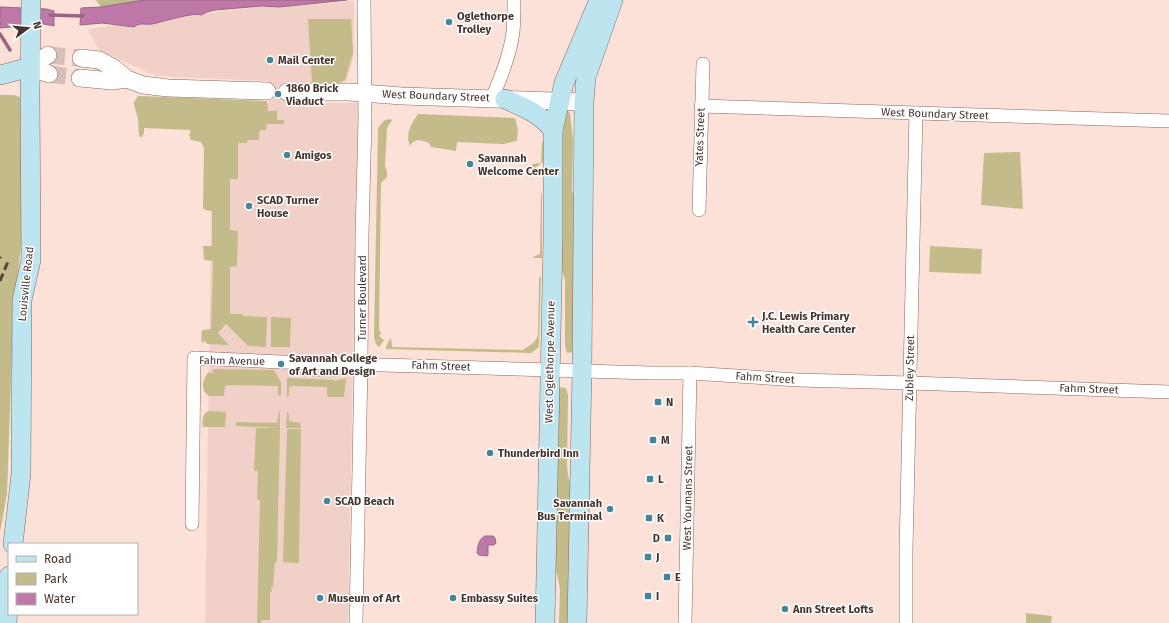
<svg xmlns="http://www.w3.org/2000/svg" width="1169" height="623" font-family="'Fira Sans',sans-serif">
  <style>
    .built { fill: #f1d1c7 }
    .green { fill: #c4bb8b }
    .water { fill: #bf79a9; stroke: #9a6484 }
    .lines { fill: none; stroke-linecap: round; stroke-linejoin: round }
    .stream { stroke: #9a6484; stroke-width: 3.5 }
    .tertiary-tunnel { stroke: #d7beb6; stroke-width: 17; stroke-dasharray: 17 8; stroke-linecap: butt }
    .minor-casing { stroke: #8c6558; stroke-width: 14 }
    .tertiary-casing { stroke: #8c6558; stroke-width: 18 }
    .secondary-casing { stroke: #8c6558; stroke-width: 20 }
    .minor { stroke: #fff; stroke-width: 13 }
    .tertiary { stroke: #fff; stroke-width: 17 }
    .secondary { stroke: #bce5ef; stroke-width: 19 }
    .rail { stroke: #584640; stroke-width: 3; stroke-dasharray: 8 4; stroke-linecap: butt }
    .poi-dot { fill: #448598; stroke: #fff; stroke-width: 1.5 }
    .labels { text-anchor: middle; dominant-baseline: central; stroke-width: 3; stroke-linejoin: round; paint-order: stroke }
    .poi-label { font-size: 11px; font-weight: bold; fill: #45342e; stroke: #fff; text-anchor: start }
    .street-label { font-size: 11px; fill: #45342e; stroke: #fff }
  </style>
  <rect width="100%" height="100%" fill="#fce1d8"/>
  <!-- built -->
  <polygon class="built" points="278,0 279,8 354,1 354,54 347,81 335,86 284,82 287,103 358,103 348,623 205,623 213,104 269,104 268,81 156,76 99,50 88,29 263,6"/>
  <!-- green -->
  <g class="green">
    <polygon points="96,0 144,0 101,7"/>
    <polygon points="308,19 351,19 353,53 345,80 334,85 312,83"/>
    <polygon points="0,95 14,95 20,97 22,102 21,247 18,272 14,294 7,494 0,532"/>
    <polygon points="138,96 267,101 268,111 277,111 277,120 284,120 284,124 267,124 266,130 261,130 259,132 259,140 248,140 247,143 238,143 238,179 230,179 230,230 238,231 237,266 230,267 230,314 243,314 243,316 267,317 266,347 248,346 226,324 218,333 229,345 207,344 205,341 203,343 201,340 202,330 211,329 213,261 204,260 203,246 212,246 212,211 205,210 203,208 204,148 201,142 191,140 189,135 190,133 190,130 144,128 144,133 142,137 140,137 139,135 138,119 134,105 134,102"/>
    <polygon points="567,110 570,113 573,139 572,191 579,213 573,352 567,353 565,345 565,280 559,260 562,123"/>
    <path d="M418 114 515 118 518 129 517 141 503 144 457 142 456 151 431 147 429 143C420 140 415 138 410 146 405 134 411 124 418 114Z"/>
    <polygon points="390,119 392,120 387,128 385,166 387,172 387,177 381,183 379,330 381,333 379,336 384,340 379,347 376,344 374,337 378,128 385,120"/>
    <polygon points="545,139 543,162 535,168 532,167 531,166 533,164 541,163 542,142"/>
    <polygon points="1020,152 1023,209 981,205 984,153"/>
    <polygon points="541,192 542,194 542,258 533,258 533,257 540,254"/>
    <polygon points="930,246 982,249 981,274 929,272"/>
    <path d="M541 276 539 347 531 353 386 349V346L391 338 392 347 522 350C530 346 535 343 538 335L539 278Z"/>
    <polygon points="271,317 291,318 290,347 271,347"/>
    <path d="M216 369 274 370 281 382V396L278 395V386L228 385 225 386 224 396H209C200 390 202 379 209 372L211 374 213 373 212 370Z"/>
    <polygon points="292,371 346,373 346,374 337,377 292,376"/>
    <polygon points="287,378 334,380 334,381 346,378 344,397 328,397 327,395 327,387 326,387 293,386 289,387 289,395 287,397"/>
    <polygon points="558,387 566,388 568,395 567,465 568,475 573,494 571,623 559,623 560,588 553,557"/>
    <path d="M209 411 226 412 225 427H203C202 420 202 414 209 411Z"/>
    <polygon points="279,412 280,412 280,428 236,426 236,422 277,423"/>
    <polygon points="287,412 289,414 289,421 300,423 301,428 286,428"/>
    <polygon points="256,428 280,428 277,562 275,562 273,587 271,587 272,592 270,592 270,620 261,620 261,623 257,623 260,500 257,499 258,471 254,471"/>
    <polygon points="287,429 301,429 299,563 283,562"/>
    <polygon points="1026,613 1052,616 1051,623 1026,623"/>
  </g>
  <!-- water -->
  <g class="water">
    <path d="M144 0H347L280 7 261 6 215 10 207 12 201 15C193 12 162 22 152 24 145 25 140 22 134 27L102 23 80 25 81 8 101 7Z"/>
    <polygon points="0,7 46,9 54,11 54,26 44,24 0,28"/>
    <path d="M485 536H493L495 538 496 543 494 545H488V555L487 556 479 555 477 553C478 546 478 540 485 536Z"/>
  </g>
  <g class="lines">
    <!-- stream -->
    <g class="stream">
      <polyline points="50,15 83,16"/>
      <polyline points="0,34 10,50"/>
    </g>
    <!-- tertiary-tunnel -->
    <g class="tertiary-tunnel">
      <polyline points="48,55 81,58"/>
      <polyline points="49,74 80,78"/>
    </g>
    <!-- minor casing -->
    <g class="minor-casing">
      <g id="minor">
        <path d="M492 98C501 77 510 55 513 32 514 22 514 10 514 0"/>
        <polyline points="701,106 916,113 1169,121"/>
        <polyline points="699,210 703,64"/>
        <polyline points="192,524 194,358 281,362 651,373 690,373 798,380 910,383 1169,392"/>
        <polyline points="356,623 361,364 362,235 365,119 364,0"/>
        <polyline points="685,623 690,373"/>
        <polyline points="906,623 906,550 916,113"/>
      </g>
    </g>
    <!-- tertiary casing -->
    <g class="tertiary-casing">
      <g id="tertiary">
        <polyline points="81,58 99,60 114,68 127,79 143,85 168,88 267,91"/>
        <polyline points="30,67 48,55"/>
        <polyline points="30,67 49,74"/>
        <polyline points="80,78 112,81 127,79"/>
        <polyline points="287,92 349,92 402,96 584,102"/>
      </g>
    </g>
    <!-- secondary casing -->
    <g class="secondary-casing">
      <g id="secondary">
        <polyline points="0,75 30,67"/>
        <path d="M505 99C523 107 541 114 553 130"/>
        <polyline points="13,544 21,474 22,300 31,260 30,93 31,0"/>
        <polyline points="7,623 9,576"/>
        <polyline points="545,623 553,238 553,130 564,83 599,0"/>
        <polyline points="577,623 582,371 584,102 586,77 613,0"/>
      </g>
    </g>
    <!-- minor -->
    <use href="#minor" class="minor"/>
    <!-- tertiary -->
    <use href="#tertiary" class="tertiary"/>
    <!-- secondary -->
    <use href="#secondary" class="secondary"/>
    <!-- rail -->
    <g class="rail">
      <polyline points="0,258 1,257"/>
      <polyline points="0,281 9,259"/>
    </g>
  </g>
  <!-- markers -->
  <g class="poi-dot">
    <circle cx="449" cy="22" r="4"/>
    <circle cx="270" cy="60" r="4"/>
    <circle cx="278" cy="94" r="4"/>
    <circle cx="287" cy="155" r="4"/>
    <circle cx="470" cy="164" r="4"/>
    <circle cx="249" cy="206" r="4"/>
    <path d="M751 316h4v4h4v4h-4v4h-4v-4h-4v-4h4z"/>
    <circle cx="281" cy="364" r="4"/>
    <rect x="654" y="398" width="8" height="8" rx="2"/>
    <rect x="649" y="436" width="8" height="8" rx="2"/>
    <circle cx="490" cy="453" r="4"/>
    <rect x="646" y="475" width="8" height="8" rx="2"/>
    <circle cx="327" cy="501" r="4"/>
    <circle cx="610" cy="509" r="4"/>
    <rect x="645" y="514" width="8" height="8" rx="2"/>
    <rect x="664" y="534" width="8" height="8" rx="2"/>
    <rect x="644" y="553" width="8" height="8" rx="2"/>
    <rect x="663" y="573" width="8" height="8" rx="2"/>
    <rect x="644" y="592" width="8" height="8" rx="2"/>
    <circle cx="320" cy="598" r="4"/>
    <circle cx="453" cy="598" r="4"/>
    <circle cx="785" cy="609" r="4"/>
  </g>
  <g class="labels">
    <!-- poi labels -->
    <g class="poi-label">
      <text x="457" y="16">Oglethorpe<tspan x="457" dy="13">Trolley</tspan></text>
      <text x="278" y="60">Mail Center</text>
      <text x="286" y="88">1860 Brick<tspan x="286" dy="13">Viaduct</tspan></text>
      <text x="295" y="155">Amigos</text>
      <text x="478" y="158">Savannah<tspan x="478" dy="13">Welcome Center</tspan></text>
      <text x="257" y="200">SCAD Turner<tspan x="257" dy="13">House</tspan></text>
      <text x="762" y="316">J.C. Lewis Primary<tspan x="762" dy="13">Health Care Center</tspan></text>
      <text x="289" y="358">Savannah College<tspan x="289" dy="13">of Art and Design</tspan></text>
      <text x="666" y="402">N</text>
      <text x="661" y="440">M</text>
      <text x="498" y="453">Thunderbird Inn</text>
      <text x="658" y="479">L</text>
      <text x="335" y="501">SCAD Beach</text>
      <text x="602" y="503" text-anchor="end">Savannah<tspan x="602" dy="13">Bus Terminal</tspan></text>
      <text x="657" y="518">K</text>
      <text x="660" y="538" text-anchor="end">D</text>
      <text x="656" y="557">J</text>
      <text x="675" y="577">E</text>
      <text x="656" y="596">I</text>
      <text x="328" y="598">Museum of Art</text>
      <text x="461" y="598">Embassy Suites</text>
      <text x="793" y="609">Ann Street Lofts</text>
    </g>
    <!-- street labels -->
    <g class="street-label">
      <text transform="translate(436 96) rotate(2)">West Boundary Street</text>
      <text transform="translate(935 114) rotate(2)">West Boundary Street</text>
      <text transform="translate(700 137) rotate(-88)">Yates Street</text>
      <text transform="translate(26 284) rotate(-84)">Louisville Road</text>
      <text transform="translate(362 298) rotate(-90)">Turner Boulevard</text>
      <text transform="translate(232 361) rotate(1)">Fahm Avenue</text>
      <text transform="translate(550 362) rotate(-89)">West Oglethorpe Avenue</text>
      <text transform="translate(441 366) rotate(2)">Fahm Street</text>
      <text transform="translate(910 368) rotate(-89)">Zubley Street</text>
      <text transform="translate(765 378) rotate(4)">Fahm Street</text>
      <text transform="translate(1089 389) rotate(2)">Fahm Street</text>
      <text transform="translate(688 498) rotate(-89)">West Youmans Street</text>
    </g>
  </g>
  <!-- legend -->
  <rect x="8" y="543" width="130" height="72" fill="#ffffff" stroke="#b5aeab"/>
  <rect x="16" y="556" width="20" height="6" fill="#bce5ef" stroke="#b5aeab"/>
  <text x="44" y="563" font-size="12" fill="#45342e">Road</text>
  <rect x="16" y="573" width="20" height="12" fill="#c4bb8b" stroke="#b5aeab"/>
  <text x="44" y="583" font-size="12" fill="#45342e">Park</text>
  <rect x="16" y="593" width="20" height="12" fill="#bf79a9" stroke="#b5aeab"/>
  <text x="44" y="603" font-size="12" fill="#45342e">Water</text>
  <!-- north arrow -->
  <g transform="translate(28 28) rotate(74)" stroke="#ffffff" stroke-width="3" paint-order="stroke">
  <path d="M0-3L7 15L0 10L-7 15Z" fill="#45342e"/>
  <text y="-6" font-size="11" font-weight="bold" text-anchor="middle" fill="#45342e">N</text>
  </g>
</svg>
